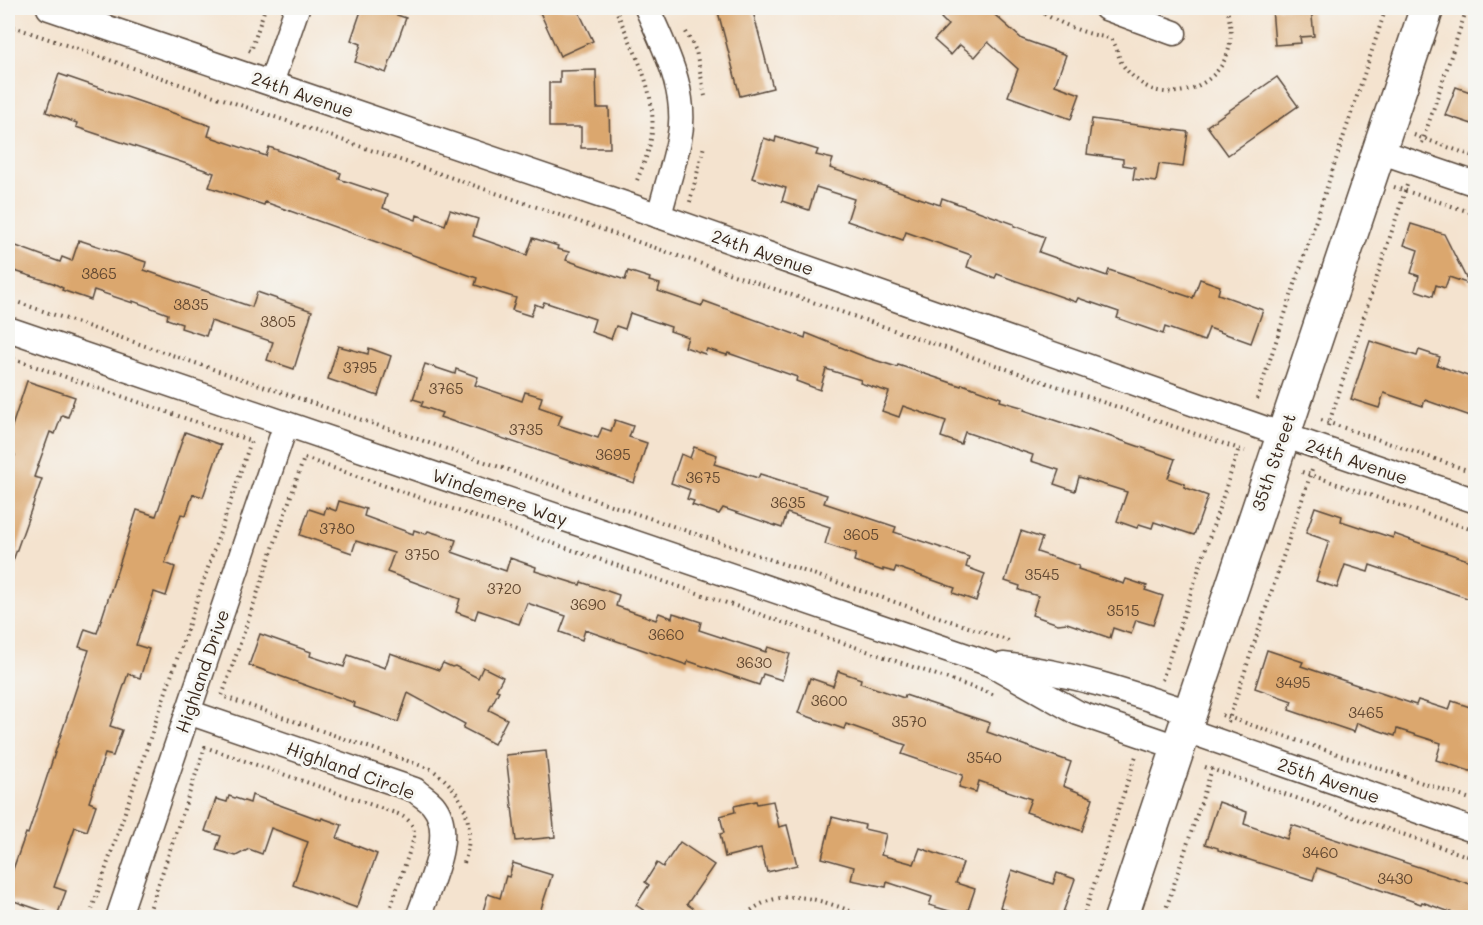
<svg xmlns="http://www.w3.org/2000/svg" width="1483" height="925" font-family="Mali,sans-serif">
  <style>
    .building { fill: #dba76e }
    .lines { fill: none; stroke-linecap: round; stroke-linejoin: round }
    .street-casing { stroke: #574639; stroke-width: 27 }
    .secondary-casing { stroke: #574639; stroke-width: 36 }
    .path { stroke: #574639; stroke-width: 4; stroke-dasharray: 1.5 4.5; stroke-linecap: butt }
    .street { stroke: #fff; stroke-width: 24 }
    .secondary { stroke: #fff; stroke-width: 33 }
    .labels { text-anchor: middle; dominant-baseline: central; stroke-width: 6; stroke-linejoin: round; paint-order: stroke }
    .number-label { font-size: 15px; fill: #634932 }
    .street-label { font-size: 18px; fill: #3b2a1e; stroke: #f6f6f2 }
  </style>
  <rect width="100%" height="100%" fill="#f6f6f2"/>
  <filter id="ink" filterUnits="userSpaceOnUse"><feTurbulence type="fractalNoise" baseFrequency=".0167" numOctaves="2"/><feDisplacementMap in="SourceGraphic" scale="12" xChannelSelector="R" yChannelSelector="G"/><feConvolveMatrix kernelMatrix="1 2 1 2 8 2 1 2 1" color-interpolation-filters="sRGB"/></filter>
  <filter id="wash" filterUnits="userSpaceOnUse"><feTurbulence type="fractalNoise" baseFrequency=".008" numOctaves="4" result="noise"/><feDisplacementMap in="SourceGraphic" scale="24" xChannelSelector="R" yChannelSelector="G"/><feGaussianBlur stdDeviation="1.35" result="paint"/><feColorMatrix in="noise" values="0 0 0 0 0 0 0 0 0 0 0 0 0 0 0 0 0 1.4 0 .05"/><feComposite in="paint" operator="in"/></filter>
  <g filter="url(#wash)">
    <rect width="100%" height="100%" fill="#f4e3cf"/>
    <g id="blocks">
      <!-- building -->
      <g class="building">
        <polygon points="362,8 376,8 406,18 386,73 355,62 361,44 351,40"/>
        <polygon points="538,8 577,8 593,41 560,56"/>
        <polygon points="717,8 752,8 773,88 740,96"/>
        <polygon points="951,8 987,8 1022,39 1066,55 1055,85 1080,94 1071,119 1008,96 1018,69 988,42 975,57 960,45 951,55 934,40 948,25 941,18"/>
        <polygon points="1272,8 1311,8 1314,36 1300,37 1301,43 1275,45"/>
        <polygon points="596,70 597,108 609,108 610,148 581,148 581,127 549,127 549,83 560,83 560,71"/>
        <polygon points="59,74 211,126 208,136 266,156 269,147 341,173 339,179 387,195 383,208 416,220 417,215 445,225 450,210 478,219 473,236 527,255 533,238 558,246 557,249 569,252 566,260 625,280 628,271 650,278 649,281 660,284 658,291 702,306 704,301 805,338 806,333 865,357 897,367 898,365 961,386 962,384 1001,398 1000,401 1025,408 1024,410 1087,431 1088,429 1175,459 1168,478 1185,484 1184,487 1208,496 1194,535 1154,522 1152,528 1139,524 1137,528 1117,521 1127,492 1079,477 1075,491 1054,484 1059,470 1031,461 1033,455 965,432 961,444 941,437 946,421 903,406 899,417 882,411 889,392 860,383 861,380 826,369 820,390 796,381 797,377 728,353 727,355 707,349 705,354 685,347 688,337 670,331 671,327 630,313 625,329 616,326 611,339 591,332 595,319 544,302 542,307 535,304 531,316 512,310 516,298 475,285 477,278 265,202 264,205 209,187 214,173 76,127 77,123 46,112"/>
        <polygon points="1277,77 1298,106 1228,155 1207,126"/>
        <polygon points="1456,87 1476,94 1476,113 1472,124 1445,115"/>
        <polygon points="1092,119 1188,132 1183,167 1159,164 1156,182 1133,179 1135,167 1123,165 1123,159 1087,154"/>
        <polygon points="776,137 818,150 816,155 833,159 830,168 940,205 942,198 1014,224 1014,226 1045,237 1039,252 1107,276 1109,270 1193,298 1200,279 1220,286 1218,294 1263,310 1251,343 1209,328 1204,341 1165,327 1163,334 1117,318 1119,312 1078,298 1076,302 997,274 995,278 967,267 971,255 906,232 903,240 847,221 854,199 816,187 809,210 782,201 786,188 752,178 764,138 775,142"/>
        <polygon points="1411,224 1444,234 1469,284 1449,277 1445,288 1436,285 1433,296 1415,290 1419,276 1411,273 1418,250 1404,245"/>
        <polygon points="79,240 146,262 144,270 252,307 257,292 312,311 294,369 267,360 273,342 211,321 206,336 181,328 182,324 167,319 168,314 133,301 133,303 94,290 91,300 62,290 63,288 53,283 8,269 8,243 60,262 62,257 72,261"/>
        <polygon points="1370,341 1417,356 1419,350 1440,357 1437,365 1476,379 1476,418 1425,400 1423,406 1384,393 1379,408 1351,399"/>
        <polygon points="338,346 368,354 369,348 391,356 378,396 328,379"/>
        <polygon points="425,364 455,374 456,369 478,377 475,385 522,401 525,392 542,397 539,407 562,415 558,425 598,438 602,428 611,431 615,420 633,426 629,437 647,443 634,483 440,417 442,413 421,406 423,402 413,399"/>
        <polygon points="27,381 75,397 68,417 62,415 55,434 50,432 34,477 42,479 10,569 8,569 8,477 15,455 8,453 8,438"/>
        <polygon points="185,432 221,445 203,497 193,494 186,515 181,514 165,563 175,567 166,596 154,592 136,645 149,649 140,678 128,674 110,726 122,730 113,756 105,754 89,802 96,805 87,831 75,827 54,887 66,891 57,916 8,899 8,871 12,872 26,833 28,834 89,650 79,647 85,629 97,633 137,510 156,516"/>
        <polygon points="694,447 717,455 714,464 758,478 760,474 827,495 824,503 896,527 894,532 969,557 966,567 985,574 976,601 953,593 955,588 896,567 894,572 883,569 883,571 854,561 856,554 825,544 830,527 787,513 782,528 723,508 719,514 692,505 694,501 687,499 690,490 671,483 681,454 690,458"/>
        <polygon points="339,501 366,509 364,516 413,534 414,530 426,534 428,531 456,540 452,552 506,571 510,558 536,567 535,571 580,585 581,582 619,595 616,606 656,620 659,613 672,618 673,613 701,622 699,630 766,652 768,647 790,654 782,680 763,674 759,685 688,661 687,665 585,630 582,640 560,632 566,616 527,603 519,624 478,610 475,619 456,612 460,599 387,572 394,553 356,541 352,553 300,535 309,509 324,514 326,507 336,511"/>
        <polygon points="1315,507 1342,516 1341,521 1393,538 1394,534 1476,563 1476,601 1370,565 1368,572 1345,565 1337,588 1316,581 1329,541 1306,533"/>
        <polygon points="1021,531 1042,538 1037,552 1079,566 1078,569 1124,584 1126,579 1147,586 1145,590 1163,596 1153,625 1136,620 1131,634 1113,628 1110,638 1067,623 1058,624 1032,615 1038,596 1019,590 1020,586 1005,581"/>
        <polygon points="260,634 311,652 310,656 344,667 348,655 385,668 390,653 439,670 443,663 452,667 455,666 478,678 483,667 503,677 496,690 499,691 489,710 507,719 494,744 463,728 465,724 408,693 398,722 354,707 355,703 249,665"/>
        <polygon points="1267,650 1303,662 1301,666 1416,705 1418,700 1449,710 1452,701 1476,709 1476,773 1436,760 1441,743 1397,729 1395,736 1357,723 1354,732 1289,710 1292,701 1255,688"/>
        <polygon points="838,671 861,679 860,683 904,698 905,695 990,723 987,732 1071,762 1063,786 1093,798 1082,831 1026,812 1031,799 979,781 976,792 959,787 963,775 902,754 906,745 846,724 844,729 798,713 810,678 833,686"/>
        <polygon points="546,751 555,837 516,841 506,755"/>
        <polygon points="252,795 321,820 322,818 342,825 337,838 377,854 357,908 293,885 308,842 271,828 262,854 249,849 236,856 216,850 221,836 205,831 216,799 227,802 229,796 250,803"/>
        <polygon points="756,801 757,804 773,801 779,827 787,825 797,865 767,872 761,848 725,857 720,834 724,833 720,816 735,812 734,806"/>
        <polygon points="1219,802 1247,812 1244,824 1287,839 1292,825 1476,886 1476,918 1467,918 1422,902 1421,904 1317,868 1313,880 1218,850 1218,848 1205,844"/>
        <polygon points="832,817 865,825 864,829 886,834 881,855 914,864 920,848 963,863 956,883 975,889 966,916 929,905 932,897 887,882 886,887 851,880 854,867 822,858"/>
        <polygon points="680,842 714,865 687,904 706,918 655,918 636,905 649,885 645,882 657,863 663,867"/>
        <polygon points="513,863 552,875 538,918 481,918 488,894 500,898 506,876 509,877"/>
        <polygon points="1012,870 1053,884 1057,873 1075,879 1061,918 1025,918 1000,907"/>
      </g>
    </g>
  </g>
  <g filter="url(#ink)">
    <use href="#blocks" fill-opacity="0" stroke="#574639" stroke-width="1.5"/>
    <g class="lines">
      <!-- street casing -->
      <g class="street-casing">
        <g id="street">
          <polyline points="49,8 628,205 1283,435 1476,501"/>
          <path d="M647 8C665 49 689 93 679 140 674 165 665 191 659 216"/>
          <polyline points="1106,8 1174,33"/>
          <polyline points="271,83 297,8"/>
          <polyline points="1379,151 1476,184"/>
          <polyline points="8,329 993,665 1078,713 1177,747"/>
          <path d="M1003 665C1069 672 1126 691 1189 712"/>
          <path d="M188 712 415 790C420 795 428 799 433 805 457 834 428 887 418 918"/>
          <polyline points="1183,729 1476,831"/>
          <polyline points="118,918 286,424"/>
        </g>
      </g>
      <!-- secondary casing -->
      <g class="secondary-casing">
        <polyline id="secondary" points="1121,918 1427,8"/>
      </g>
      <!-- path -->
      <g class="path">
        <path d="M615 8C633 50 661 96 650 144 647 157 641 170 636 183H635"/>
        <path d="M1034 8C1057 22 1083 34 1110 38 1117 45 1117 53 1121 62 1126 71 1136 80 1144 85 1171 102 1210 88 1224 61 1233 46 1232 23 1226 8"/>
        <polyline points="8,25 1245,451"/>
        <polyline points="686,32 696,51 705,96"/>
        <polyline points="249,50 251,51 265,8"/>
        <polyline points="1414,135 1476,157"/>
        <polyline points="1422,143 1467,8"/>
        <polyline points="1394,187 1476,214"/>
        <polyline points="690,202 704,146"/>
        <polyline points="8,299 1009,641"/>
        <polyline points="8,357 251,441 89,918"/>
        <polyline points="1257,399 1386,8"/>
        <polyline points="1321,420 1476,473"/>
        <polyline points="1328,426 1407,185"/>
        <polyline points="1302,472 1476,531"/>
        <polyline points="1162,680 1239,448"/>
        <polyline points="1222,715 1476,801"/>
        <polyline points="1228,722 1313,467"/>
        <polyline points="1205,767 1476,859"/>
        <path d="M464 863C477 824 464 791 431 769L222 696 304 458 995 695"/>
        <path d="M147 918 205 747 398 814C409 819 415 825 414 838L387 918"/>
        <path d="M742 918C782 880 825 902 869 918"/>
        <polyline points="1083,918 1136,756"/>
        <polyline points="1163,918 1212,769"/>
      </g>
      <!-- street -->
      <use href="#street" class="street"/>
      <!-- secondary -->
      <use href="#secondary" class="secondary"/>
    </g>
  </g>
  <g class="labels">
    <!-- number labels -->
    <g class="number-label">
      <text x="99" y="273">3865</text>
      <text x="191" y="304">3835</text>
      <text x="278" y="321">3805</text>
      <text x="360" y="367">3795</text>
      <text x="446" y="388">3765</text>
      <text x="526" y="429">3735</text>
      <text x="613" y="454">3695</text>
      <text x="703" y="477">3675</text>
      <text x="788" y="502">3635</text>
      <text x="337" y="528">3780</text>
      <text x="861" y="534">3605</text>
      <text x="422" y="554">3750</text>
      <text x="1042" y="574">3545</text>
      <text x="504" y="588">3720</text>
      <text x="588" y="604">3690</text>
      <text x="1123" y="610">3515</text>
      <text x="666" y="634">3660</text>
      <text x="754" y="662">3630</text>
      <text x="1293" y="682">3495</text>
      <text x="829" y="700">3600</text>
      <text x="1366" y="712">3465</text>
      <text x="909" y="721">3570</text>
      <text x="984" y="757">3540</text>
      <text x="1320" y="852">3460</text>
      <text x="1395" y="878">3430</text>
    </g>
    <!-- street labels -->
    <g class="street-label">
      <text transform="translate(303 94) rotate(19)">24th Avenue</text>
      <text transform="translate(763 252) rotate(19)">24th Avenue</text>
      <text transform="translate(1357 461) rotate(19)">24th Avenue</text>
      <text transform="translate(1273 462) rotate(-71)">35th Street</text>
      <text transform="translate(500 497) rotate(19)">Windemere Way</text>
      <text transform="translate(202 671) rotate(-71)">Highland Drive</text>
      <text transform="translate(351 770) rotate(20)">Highland Circle</text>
      <text transform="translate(1329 780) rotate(19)">25th Avenue</text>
    </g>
  </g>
  <!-- margin -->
  <rect width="1483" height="925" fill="none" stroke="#f6f6f2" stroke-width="30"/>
</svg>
